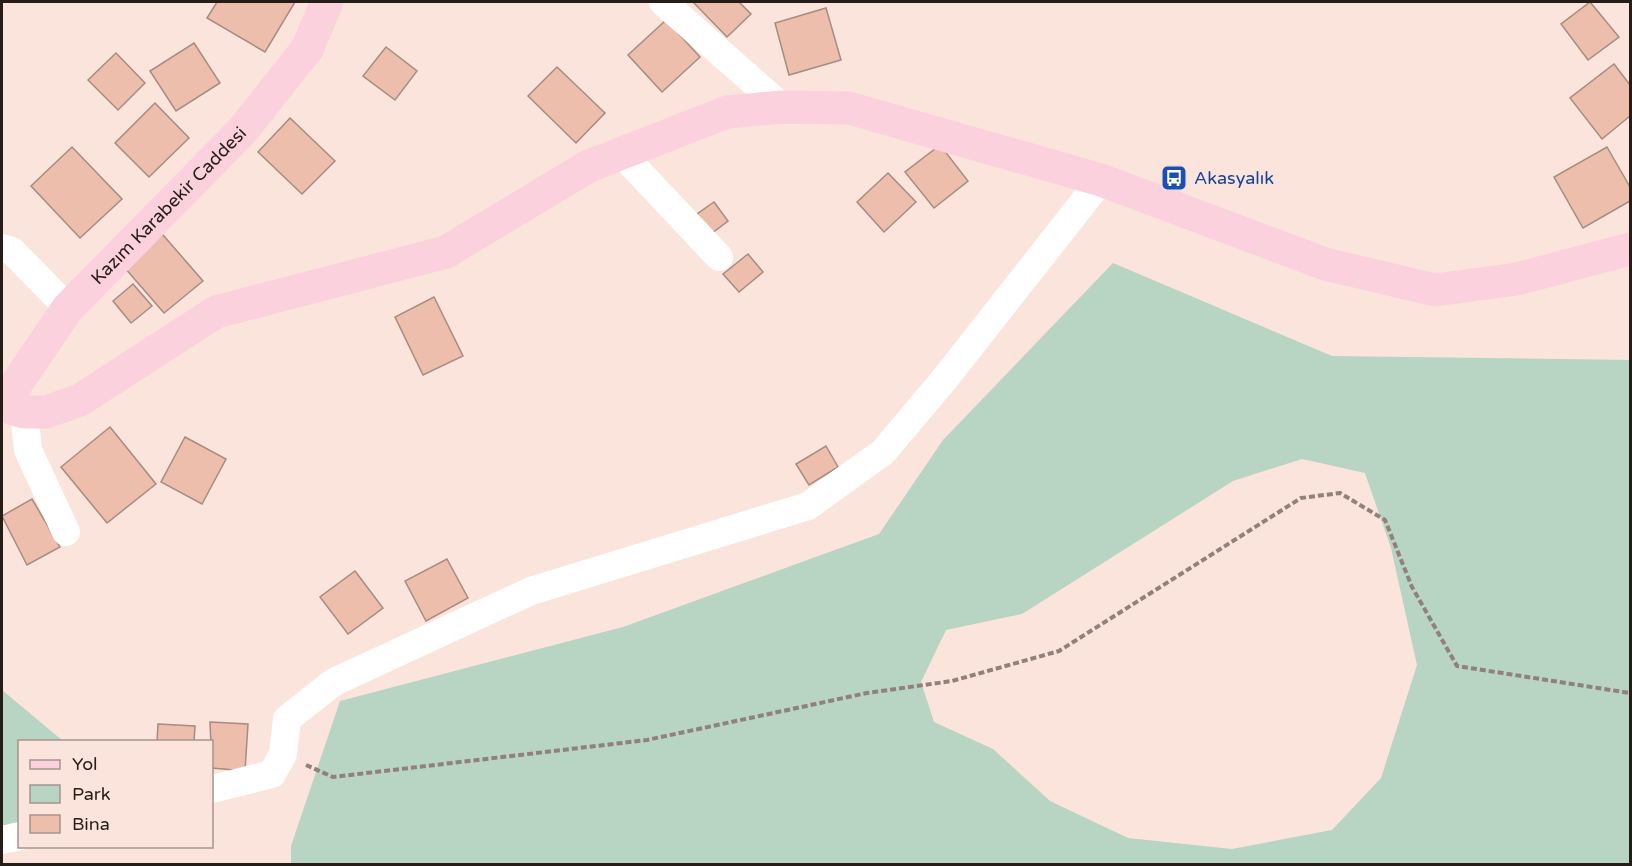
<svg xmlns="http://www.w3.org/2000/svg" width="1632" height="866" font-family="'Varela Round',sans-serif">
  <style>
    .green { fill: #b7d5c2; fill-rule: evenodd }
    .building { fill: #ecbeab; stroke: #a68c81; stroke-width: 1.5 }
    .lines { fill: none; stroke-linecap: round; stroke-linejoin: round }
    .path { stroke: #91817a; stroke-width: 4; stroke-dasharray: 6 3; stroke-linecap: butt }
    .street { stroke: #fff; stroke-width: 28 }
    .secondary { stroke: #fbd1dd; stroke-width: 33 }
    .labels { text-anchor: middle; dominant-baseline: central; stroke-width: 4.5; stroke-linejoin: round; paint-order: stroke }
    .transit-label { font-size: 18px; fill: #164399; stroke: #fbe4db; text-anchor: start }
    .street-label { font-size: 18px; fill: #261c18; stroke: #fbe4db }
  </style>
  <rect width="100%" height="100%" fill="#fbe4db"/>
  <!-- green -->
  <g class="green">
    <path d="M1113 263 1332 356 1630 360V864H291V846L340 701 623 627 879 534 943 440ZM1302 459 1365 473 1391 548 1417 665 1381 778 1332 830 1232 849 1128 838 1050 801 993 749 934 722 921 682 946 630 1022 614 1233 481Z"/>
    <polygon points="2,690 63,741 20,742 19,829 2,833"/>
  </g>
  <!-- building -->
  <g class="building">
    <polygon points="217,2 295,2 265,52 207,18"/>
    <polygon points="693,2 739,2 751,14 727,37"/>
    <polygon points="1590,2 1619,37 1588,60 1561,24"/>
    <polygon points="826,8 841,60 789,75 775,23"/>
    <polygon points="666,20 700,57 662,92 628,55"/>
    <polygon points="194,43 220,83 176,111 150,71"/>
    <polygon points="386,47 417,71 395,100 363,76"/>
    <polygon points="116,53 145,83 118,110 88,80"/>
    <polygon points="1614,64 1630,85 1630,116 1602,139 1570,98"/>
    <polygon points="557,67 605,113 576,143 528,96"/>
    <polygon points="155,103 189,138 149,177 115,143"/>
    <polygon points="290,118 335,161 302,194 258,152"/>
    <polygon points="940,145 968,181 934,208 905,172"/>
    <polygon points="72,147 122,199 80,238 31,186"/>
    <polygon points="1607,147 1630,187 1630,201 1583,228 1554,177"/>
    <polygon points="888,173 916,202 884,232 857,202"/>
    <polygon points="714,202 728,221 711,234 697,214"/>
    <polygon points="157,228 203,281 164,313 118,260"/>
    <polygon points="748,254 763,272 739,292 723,274"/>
    <polygon points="133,284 152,306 131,323 113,301"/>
    <polygon points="434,297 463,356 423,375 395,317"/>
    <polygon points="110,427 156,484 107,523 61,467"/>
    <polygon points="185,437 226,459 202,504 161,482"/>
    <polygon points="826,446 838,467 809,485 796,464"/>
    <polygon points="32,499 60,547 27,565 2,516"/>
    <polygon points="447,559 468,598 426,621 405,581"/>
    <polygon points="355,571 383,608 348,634 320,597"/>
    <polygon points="210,722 248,724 245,771 212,768"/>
    <polygon points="158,724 195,726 194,742 157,742"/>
  </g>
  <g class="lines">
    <!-- path -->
    <polyline class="path" points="306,765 333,777 647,740 867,693 952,681 1059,651 1301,498 1340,493 1385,520 1412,587 1457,666 1630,693"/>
    <!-- street -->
    <g class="street">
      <polyline points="663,2 782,107"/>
      <polyline points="621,153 719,257"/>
      <polyline points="2,248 12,251 68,308"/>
      <polyline points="24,412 28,450 66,532"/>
      <polyline points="212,789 272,774 283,754 287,719 334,682 531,591 808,506 883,452 943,381 1101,180"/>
      <polyline points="2,840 20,836"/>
    </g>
    <!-- secondary -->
    <g class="secondary">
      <polyline points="2,405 24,412 46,412 80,400 216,312 446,252 589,166 727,112 782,107 849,108 1101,180 1325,264 1435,290 1517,279 1630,249"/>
      <path id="s1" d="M2 405 68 308 242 131 307 49 327 2"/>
    </g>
  </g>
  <!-- icons -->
  <defs>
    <g id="bus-square" transform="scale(1.35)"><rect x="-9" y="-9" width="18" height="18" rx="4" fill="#1a4fb4" stroke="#fbe4db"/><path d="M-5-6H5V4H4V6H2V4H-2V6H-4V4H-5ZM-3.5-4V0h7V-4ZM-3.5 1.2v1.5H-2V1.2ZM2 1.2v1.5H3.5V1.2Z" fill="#fff"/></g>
  </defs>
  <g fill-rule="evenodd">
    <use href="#bus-square" x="1174" y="178"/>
  </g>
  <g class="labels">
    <!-- transit labels -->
    <g class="transit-label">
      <text x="1194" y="178">Akasyalık</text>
    </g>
    <!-- street labels -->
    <g class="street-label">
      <text stroke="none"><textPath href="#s1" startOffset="261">Kazım Karabekir Caddesi</textPath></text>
    </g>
  </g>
  <!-- border -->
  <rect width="1632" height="866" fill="none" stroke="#261c18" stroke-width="6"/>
  <!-- legend -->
  <rect x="18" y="740" width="195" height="108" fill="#fbe4db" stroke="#a6948d" stroke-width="1.5"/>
  <rect x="30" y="760" width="30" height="9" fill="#fbd1dd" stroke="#a6948d" stroke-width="1.5"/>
  <text x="72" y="770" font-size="18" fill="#261c18">Yol</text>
  <rect x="30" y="785" width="30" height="18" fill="#b7d5c2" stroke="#a6948d" stroke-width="1.5"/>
  <text x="72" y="800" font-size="18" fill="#261c18">Park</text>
  <rect x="30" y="815" width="30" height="18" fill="#ecbeab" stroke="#a6948d" stroke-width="1.5"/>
  <text x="72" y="830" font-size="18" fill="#261c18">Bina</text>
</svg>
